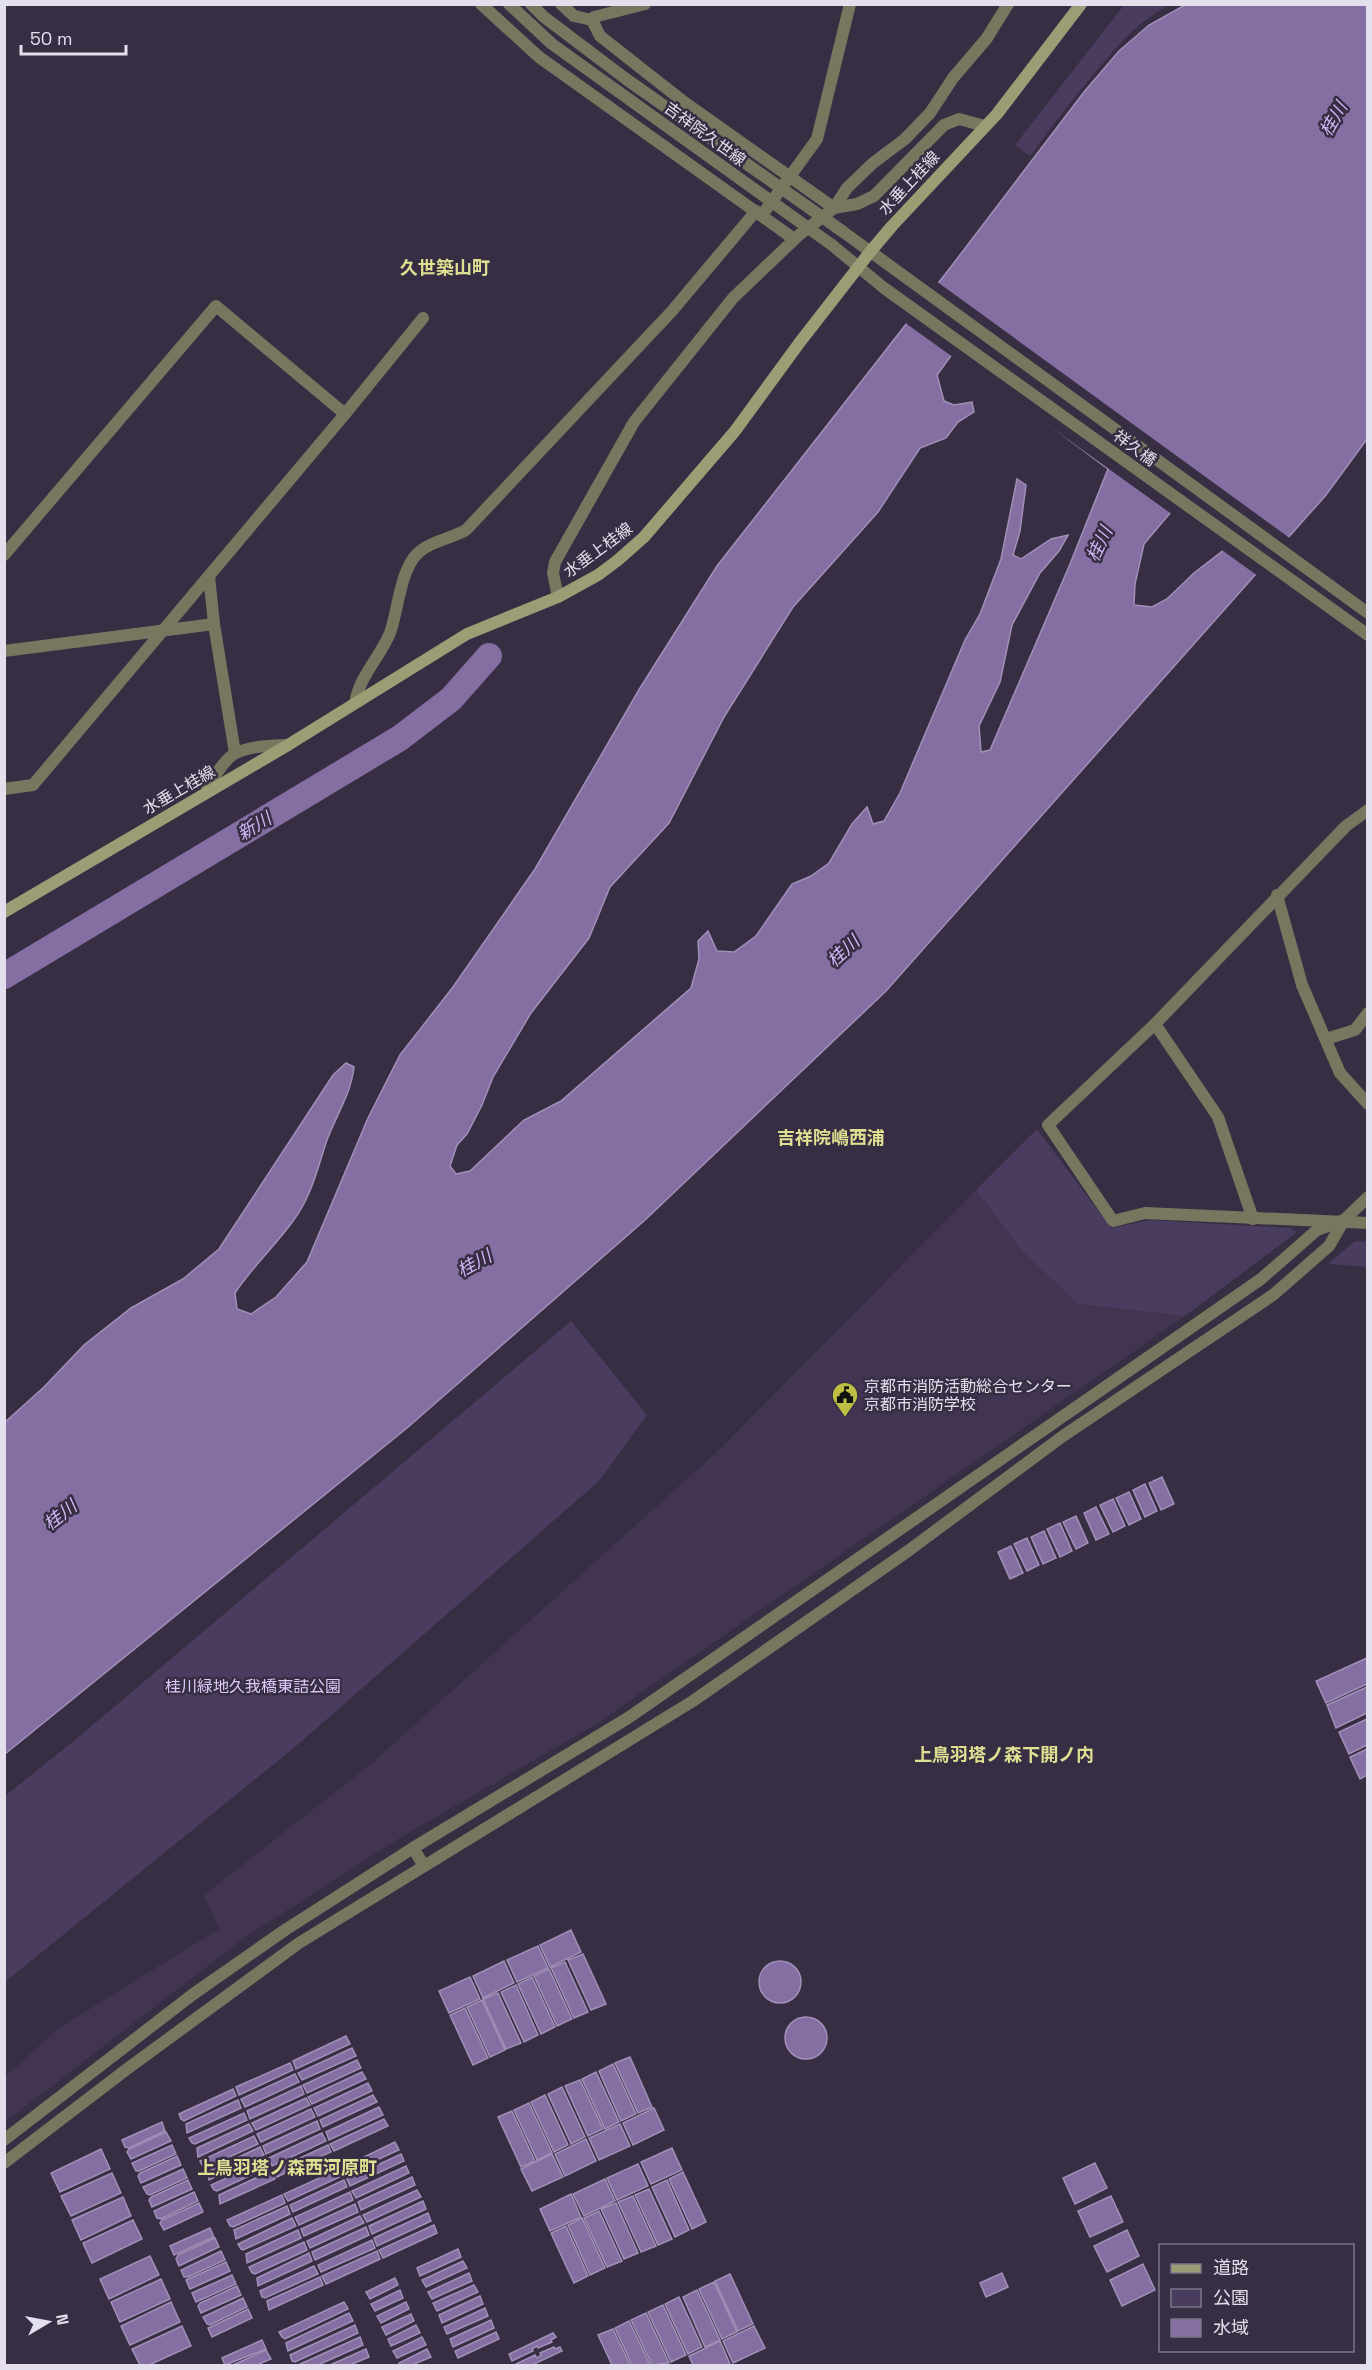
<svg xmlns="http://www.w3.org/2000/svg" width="1372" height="2370" font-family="'Space Grotesk','Noto Sans JP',sans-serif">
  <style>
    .built { fill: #413551 }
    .green { fill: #4a3c5e }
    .water { fill: #846ea2; stroke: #a190b8; stroke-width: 1.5; fill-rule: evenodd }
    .pier { fill: #372e44 }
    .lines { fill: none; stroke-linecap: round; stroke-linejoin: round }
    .river { stroke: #846ea2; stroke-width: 26 }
    .minor { stroke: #76775e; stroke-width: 12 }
    .tertiary { stroke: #76775e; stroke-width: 12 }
    .secondary { stroke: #9b9d75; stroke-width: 12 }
    .tertiary-bridge { stroke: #76775e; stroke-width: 12 }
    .labels { text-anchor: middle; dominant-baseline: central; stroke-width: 5; stroke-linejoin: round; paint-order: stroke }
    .street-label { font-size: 16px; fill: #e4dfed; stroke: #372e44 }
    .poi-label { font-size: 16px; fill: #e4dfed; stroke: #372e44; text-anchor: start }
    .park-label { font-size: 16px; fill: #ddcbfa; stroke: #372e44 }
    .water-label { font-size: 18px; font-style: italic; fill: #d0b7f5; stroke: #372e44 }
    .neighbourhood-label { font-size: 18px; font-weight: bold; fill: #dee091; stroke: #372e44 }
  </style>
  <rect width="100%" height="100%" fill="#372e44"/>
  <!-- built -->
  <polygon class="built" points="976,1190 1023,1252 1078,1304 1185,1316 593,1726 398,1839 244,1938 5,2122 6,2076 59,2028 219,1929 204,1895 371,1764 718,1451"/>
  <!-- green -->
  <g class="green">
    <path d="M1124 5H1169C1138 22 1121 42 1098 69 1074 97 1052 126 1030 156L1015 145Z"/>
    <polygon points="1037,1129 1111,1228 1151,1220 1290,1228 1297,1232 1185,1316 1078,1304 1023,1252 976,1190"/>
    <polygon points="1355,1241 1367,1242 1367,1267 1328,1264"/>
    <polygon points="571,1321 647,1415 599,1481 295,1747 5,1982 5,1796 75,1740"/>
  </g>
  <!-- water -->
  <g class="water">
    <path d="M1185 5H1367V439L1326 495 886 991 645 1220 407 1428 5 1754 4 1423 44 1387 84 1345 131 1308 183 1279 219 1249 333 1075 346 1063 354 1067C351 1094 336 1116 327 1140 318 1167 311 1198 293 1221 275 1246 252 1267 235 1293L237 1309 251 1314 276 1297 307 1262 368 1118 400 1055 453 987 535 869 640 688 717 566 950 268 1084 92 1119 51 1149 25ZM953 353 1108 469 1070 564 990 750 981 752 979 726 1000 682 1012 625 1040 573 1059 551 1068 535 1051 539 1021 559 1013 555 1020 531 1026 485 1017 479 1001 559 980 614 965 640 900 793 884 821 873 824 867 807 852 824 829 863 811 876 792 884 756 936 734 952 717 951 708 931 698 941 699 959 691 988 561 1101 524 1120 470 1171 456 1174 450 1166 457 1145 467 1134 482 1105 493 1077 531 1013 589 938 610 887 669 823 724 717 793 607 878 512 920 448 946 438 958 422 974 412 972 402 954 405 944 401 937 375ZM1171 512 1225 549 1194 573 1167 599 1152 607 1134 605 1135 584 1144 544Z"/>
    <polygon points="1162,1477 1174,1504 1161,1510 1149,1483"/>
    <polygon points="1145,1484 1157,1511 1145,1517 1133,1490"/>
    <polygon points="1129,1492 1141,1519 1129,1525 1116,1498"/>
    <polygon points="1113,1499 1125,1526 1113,1532 1100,1505"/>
    <polygon points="1096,1507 1109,1534 1096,1540 1084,1513"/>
    <polygon points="1076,1516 1088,1543 1076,1549 1063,1522"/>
    <polygon points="1060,1523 1072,1551 1060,1557 1047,1529"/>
    <polygon points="1044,1531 1056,1558 1043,1564 1031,1537"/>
    <polygon points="1027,1538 1039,1565 1027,1571 1014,1544"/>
    <polygon points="1011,1546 1023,1573 1010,1579 998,1552"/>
    <polygon points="1367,1658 1367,1684 1326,1703 1316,1681"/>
    <polygon points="1367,1687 1367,1713 1336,1728 1327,1705"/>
    <polygon points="1367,1719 1367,1745 1349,1754 1339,1732"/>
    <polygon points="1367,1749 1367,1775 1360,1779 1350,1757"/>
    <polygon points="571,1930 581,1952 550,1967 540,1945"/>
    <polygon points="538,1946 548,1968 517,1982 507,1960"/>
    <polygon points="583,1954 606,2004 591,2010 568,1960"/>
    <polygon points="504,1961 514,1983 483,1998 473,1976"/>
    <circle cx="780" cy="1982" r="21"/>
    <polygon points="565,1962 588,2012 574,2018 551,1968"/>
    <polygon points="549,1969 572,2019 557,2026 534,1976"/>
    <polygon points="470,1977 480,1999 449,2013 439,1991"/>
    <polygon points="532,1977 555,2027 541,2034 518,1984"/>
    <polygon points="516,1985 538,2035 524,2042 501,1992"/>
    <polygon points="498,1993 521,2043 506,2049 483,1999"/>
    <polygon points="482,2000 505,2050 490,2057 467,2007"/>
    <polygon points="465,2008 488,2058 473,2065 450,2015"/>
    <circle cx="806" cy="2038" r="21"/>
    <polygon points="346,2036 350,2044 296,2069 293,2061"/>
    <polygon points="352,2048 356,2056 302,2080 298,2073"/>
    <polygon points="630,2057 652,2107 638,2113 615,2063"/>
    <polygon points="357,2060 361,2068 307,2093 303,2085"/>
    <polygon points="290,2063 293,2070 239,2095 236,2087"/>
    <polygon points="613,2064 636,2114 621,2121 599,2071"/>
    <polygon points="362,2072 366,2079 312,2104 308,2097"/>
    <polygon points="596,2072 619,2122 605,2129 582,2079"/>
    <polygon points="295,2074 299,2082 245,2107 241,2099"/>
    <polygon points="580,2080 603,2129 588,2136 565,2086"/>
    <polygon points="368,2083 372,2091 318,2116 314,2108"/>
    <polygon points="301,2086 304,2094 250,2119 247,2111"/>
    <polygon points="562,2087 585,2137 571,2144 548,2094"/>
    <polygon points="233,2089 236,2096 184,2121 181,2119 179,2114"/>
    <polygon points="373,2095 377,2102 323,2127 320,2120"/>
    <polygon points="545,2095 568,2145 554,2152 531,2102"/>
    <polygon points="306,2098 310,2105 256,2130 252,2123"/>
    <polygon points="238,2100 241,2108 187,2133 186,2124"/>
    <polygon points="529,2103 552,2153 537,2160 514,2110"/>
    <polygon points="379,2107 383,2115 329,2140 326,2132"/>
    <polygon points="654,2108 664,2130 633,2145 623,2123"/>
    <polygon points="311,2109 315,2117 261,2142 257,2134"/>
    <polygon points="512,2111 535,2161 521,2167 498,2117"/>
    <polygon points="244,2113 247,2120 195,2144 192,2143 189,2138"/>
    <polygon points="384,2119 388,2126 334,2151 330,2144"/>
    <polygon points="317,2121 320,2129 266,2154 263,2146"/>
    <polygon points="162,2122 165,2131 129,2148 125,2147 122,2140"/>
    <polygon points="249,2124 253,2131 198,2157 197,2148"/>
    <polygon points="620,2124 630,2146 599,2160 589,2138"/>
    <polygon points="166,2132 171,2141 131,2159 127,2152 129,2149"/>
    <polygon points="322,2133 326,2141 272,2166 269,2158"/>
    <polygon points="254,2136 258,2144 205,2168 203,2167 200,2161"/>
    <polygon points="586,2139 596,2161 565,2176 555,2154"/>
    <polygon points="395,2142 399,2150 344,2175 341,2168"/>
    <polygon points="172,2145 176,2154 139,2171 136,2171 132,2163"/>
    <polygon points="328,2145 331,2152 277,2177 274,2170"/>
    <polygon points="260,2147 264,2155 209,2180 207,2172"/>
    <polygon points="672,2148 682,2170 651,2184 641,2162"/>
    <polygon points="101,2149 110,2169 60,2192 51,2173"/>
    <polygon points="401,2154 404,2161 350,2186 347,2179"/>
    <polygon points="552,2154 563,2177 532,2191 521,2169"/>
    <polygon points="177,2156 181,2165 141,2183 138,2176 140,2173"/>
    <polygon points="266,2160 269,2167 217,2191 214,2190 211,2185"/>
    <polygon points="1095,2163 1107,2188 1075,2204 1063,2178"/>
    <polygon points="638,2164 648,2186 617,2200 607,2178"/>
    <polygon points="406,2166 409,2173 356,2198 352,2191"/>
    <polygon points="183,2169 187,2178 150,2195 147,2194 143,2187"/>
    <polygon points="339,2169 342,2176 288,2201 284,2194"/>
    <polygon points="271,2171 275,2179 220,2204 219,2195"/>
    <polygon points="683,2172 706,2222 692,2229 669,2179"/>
    <polygon points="112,2173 121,2193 71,2216 61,2196"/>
    <polygon points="412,2177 415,2185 361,2210 358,2202"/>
    <polygon points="605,2179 615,2201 584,2216 573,2194"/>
    <polygon points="188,2180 192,2189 152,2207 149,2200 151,2197"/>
    <polygon points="344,2180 347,2187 293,2212 290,2205"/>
    <polygon points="667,2180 689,2230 675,2237 652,2187"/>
    <polygon points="649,2189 672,2239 658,2245 635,2195"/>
    <polygon points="417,2190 421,2197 367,2222 363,2215"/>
    <polygon points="194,2192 198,2201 161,2219 157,2218 154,2211"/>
    <polygon points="350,2192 353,2200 299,2225 295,2217"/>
    <polygon points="571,2194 581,2217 550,2231 540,2209"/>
    <polygon points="282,2195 285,2203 233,2227 230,2226 227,2220"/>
    <polygon points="633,2196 656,2246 641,2252 618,2202"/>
    <polygon points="1111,2196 1123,2222 1090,2237 1078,2211"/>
    <polygon points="123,2197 131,2216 81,2240 72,2220"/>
    <polygon points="423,2201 426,2209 372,2234 369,2226"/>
    <polygon points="199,2203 203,2212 164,2230 160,2223 162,2220"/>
    <polygon points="616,2203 638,2253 624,2259 601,2209"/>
    <polygon points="355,2204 358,2212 304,2236 301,2229"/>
    <polygon points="287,2206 290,2214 236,2239 234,2230"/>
    <polygon points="599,2211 622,2261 607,2267 584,2218"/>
    <polygon points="428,2213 431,2221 377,2246 374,2238"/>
    <polygon points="360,2216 364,2223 310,2248 307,2241"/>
    <polygon points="292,2218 296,2226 243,2250 241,2249 238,2244"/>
    <polygon points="582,2218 605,2268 590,2275 568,2225"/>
    <polygon points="133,2220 142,2239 92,2263 83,2243"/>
    <polygon points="434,2225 437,2233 383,2258 379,2250"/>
    <polygon points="566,2226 588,2276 574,2283 551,2233"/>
    <polygon points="366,2227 369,2235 315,2260 312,2252"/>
    <polygon points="210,2228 214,2237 174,2255 170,2246"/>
    <polygon points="298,2230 301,2238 247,2263 246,2254"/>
    <polygon points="1127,2230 1139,2256 1107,2272 1094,2246"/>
    <polygon points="215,2238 219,2247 179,2266 176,2259 178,2255"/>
    <polygon points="372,2240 375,2248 321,2272 318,2265"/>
    <polygon points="304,2242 307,2250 255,2274 252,2273 249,2267"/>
    <polygon points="458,2249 461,2257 420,2276 417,2268"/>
    <polygon points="221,2251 225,2260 188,2277 184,2277 181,2270"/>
    <polygon points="377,2251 380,2259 326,2284 322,2276"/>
    <polygon points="309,2253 312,2261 258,2286 257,2278"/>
    <polygon points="150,2256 159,2275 109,2299 100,2279"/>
    <polygon points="463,2261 467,2268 426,2287 422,2280"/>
    <polygon points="226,2262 230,2271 190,2289 186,2280"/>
    <polygon points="1143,2264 1155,2290 1122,2306 1110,2280"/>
    <polygon points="314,2266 318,2274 265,2298 262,2297 260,2291"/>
    <polygon points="469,2273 472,2281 432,2299 428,2292"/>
    <polygon points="1002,2273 1008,2287 986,2297 980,2283"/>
    <polygon points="730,2274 753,2324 738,2331 715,2281"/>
    <polygon points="232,2275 236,2284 196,2302 192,2293"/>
    <polygon points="320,2277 323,2285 269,2310 267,2301"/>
    <polygon points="395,2278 398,2285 370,2299 366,2292"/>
    <polygon points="161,2279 170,2299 120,2322 111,2302"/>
    <polygon points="714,2282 737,2332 722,2339 699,2289"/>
    <polygon points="474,2285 478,2292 437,2311 433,2303"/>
    <polygon points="237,2286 241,2295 201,2313 198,2306 200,2303"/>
    <polygon points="400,2290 403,2298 375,2311 371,2304"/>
    <polygon points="697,2290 720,2340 705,2347 683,2297"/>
    <polygon points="480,2296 483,2304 442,2323 439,2315"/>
    <polygon points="679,2297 702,2347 688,2354 665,2304"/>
    <polygon points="243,2298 247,2307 210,2325 207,2324 203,2317"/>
    <polygon points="171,2302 180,2322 130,2345 121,2326"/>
    <polygon points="344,2302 348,2309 285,2339 282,2337 279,2332"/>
    <polygon points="406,2302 409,2309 381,2323 377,2316"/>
    <polygon points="663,2305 686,2355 671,2362 648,2312"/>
    <polygon points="485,2308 488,2316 447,2334 444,2327"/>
    <polygon points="248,2309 252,2318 212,2337 208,2328"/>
    <polygon points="349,2313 353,2321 288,2351 286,2343"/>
    <polygon points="646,2313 669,2363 652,2365 631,2320"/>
    <polygon points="411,2314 414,2321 386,2335 382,2327"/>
    <polygon points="491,2320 494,2328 453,2347 450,2339"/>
    <polygon points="629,2321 650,2365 632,2365 615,2328"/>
    <polygon points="355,2325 358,2333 295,2362 292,2361 290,2355"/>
    <polygon points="416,2325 420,2333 391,2346 388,2339"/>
    <polygon points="182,2326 191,2346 149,2365 140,2365 132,2349"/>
    <polygon points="754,2326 765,2348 733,2363 723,2341"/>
    <polygon points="613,2329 630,2365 612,2365 598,2335"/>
    <polygon points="496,2332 499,2339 458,2358 455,2351"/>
    <polygon points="553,2333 556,2337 551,2340 552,2342 538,2348 537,2346 532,2349 533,2351 512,2361 509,2354"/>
    <polygon points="360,2337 363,2345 318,2365 298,2365"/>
    <polygon points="422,2337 426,2345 397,2358 393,2351"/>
    <polygon points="262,2340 266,2349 225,2365 222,2358"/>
    <polygon points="720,2341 730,2364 726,2366 693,2365 689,2356"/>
    <polygon points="554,2347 555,2349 560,2347 562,2351 532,2365 514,2365 535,2355 537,2358 541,2355 540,2353"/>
    <polygon points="366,2349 369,2357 350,2365 330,2365"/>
    <polygon points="427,2349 431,2357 412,2365 400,2365 399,2363"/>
    <polygon points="266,2350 271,2359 257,2365 233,2365"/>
  </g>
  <!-- pier -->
  <polygon class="pier" points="936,281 1291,539 1258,576 904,322"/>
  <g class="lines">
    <!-- river -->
    <polyline class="river" points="4,976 400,738 451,699 489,656"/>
    <!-- minor -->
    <g class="minor">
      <polyline points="481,4 539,57 794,239"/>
      <polyline points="561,4 574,16 592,20 600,36 684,102 834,208 847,188 873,163 905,139 930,113 953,78 987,38 1008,4"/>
      <polyline points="594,17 645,4"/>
      <polyline points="762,215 817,139 850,4"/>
      <polyline points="345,414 423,318"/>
      <polyline points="209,576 214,624 235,753"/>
      <polyline points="558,597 553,573 555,562 634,422 733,298 799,235 834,208 857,204 874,196 944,125 959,119 985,126"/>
      <path d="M355 703C359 677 380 657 390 633 398 611 400 571 417 554 430 541 450 539 466 530L672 311 756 211"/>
      <path d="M206 793C209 783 226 757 236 753 251 746 272 745 288 745"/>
      <polyline points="1368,810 1346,826 1155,1024 1048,1125 1113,1221 1145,1213 1368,1223"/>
      <polyline points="1277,895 1302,985 1340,1073 1368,1104"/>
      <polyline points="1155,1024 1218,1117 1253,1219"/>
      <polyline points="1326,1039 1355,1030 1368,1013"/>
      <polyline points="413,1848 424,1866"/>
    </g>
    <!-- tertiary -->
    <g class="tertiary">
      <polyline points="842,231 1368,613"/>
      <polyline points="832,245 884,288 1368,635"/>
      <polyline points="4,555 216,306 345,414 33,785 4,789"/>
      <polyline points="4,651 214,624"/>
      <polyline points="4,2140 192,1995 285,1930 413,1848 628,1718 1261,1279 1317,1230 1344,1220"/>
      <polyline points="4,2163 127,2069 299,1943 693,1701 908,1551 1063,1436 1273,1295 1329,1246 1344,1220 1368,1197"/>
    </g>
    <!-- secondary -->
    <polyline class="secondary" points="4,912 288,745 467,634 558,597 598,575 618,560 644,537 735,431 800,342 870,252 892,226 997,114 1081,4"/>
    <!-- tertiary-bridge -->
    <g class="tertiary-bridge">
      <polyline points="509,4 552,44 832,245"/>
      <polyline points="531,4 544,17 626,79 842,231"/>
    </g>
  </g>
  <!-- icons -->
  <defs>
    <g id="civic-pin" transform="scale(1.35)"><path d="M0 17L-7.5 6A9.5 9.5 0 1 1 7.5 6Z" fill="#bebf42" stroke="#372e44"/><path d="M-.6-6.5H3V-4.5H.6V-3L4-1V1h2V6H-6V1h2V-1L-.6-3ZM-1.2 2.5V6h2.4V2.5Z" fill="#111"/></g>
  </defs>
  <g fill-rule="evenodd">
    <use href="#civic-pin" x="845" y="1395"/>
  </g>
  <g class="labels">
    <!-- street labels -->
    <g class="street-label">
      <text transform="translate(705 134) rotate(36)">吉祥院久世線</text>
      <text transform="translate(909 183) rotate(-47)">水垂上桂線</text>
      <text transform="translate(1135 448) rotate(36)">祥久橋</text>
      <text transform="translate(598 550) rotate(-36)">水垂上桂線</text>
      <text transform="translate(179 790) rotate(-30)">水垂上桂線</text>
    </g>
    <!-- poi labels -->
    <g class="poi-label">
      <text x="864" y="1386">京都市消防活動総合センター<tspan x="864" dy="18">京都市消防学校</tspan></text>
    </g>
    <!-- park labels -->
    <g class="park-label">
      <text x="253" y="1686">桂川緑地久我橋東詰公園</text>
    </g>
    <!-- water labels -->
    <g class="water-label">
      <text transform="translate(1333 119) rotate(-60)">桂川</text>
      <text transform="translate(1099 544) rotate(-65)">桂川</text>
      <text transform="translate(254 826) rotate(-31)">新川</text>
      <text transform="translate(843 951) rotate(-43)">桂川</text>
      <text transform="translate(474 1263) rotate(-29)">桂川</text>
      <text transform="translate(60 1515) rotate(-38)">桂川</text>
    </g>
    <!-- neighbourhood labels -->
    <g class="neighbourhood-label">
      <text x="445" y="267">久世築山町</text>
      <text x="831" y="1137">吉祥院嶋西浦</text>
      <text x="1004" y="1754">上鳥羽塔ノ森下開ノ内</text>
      <text x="287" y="2167">上鳥羽塔ノ森西河原町</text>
    </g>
  </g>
  <!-- border -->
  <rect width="1372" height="2370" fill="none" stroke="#e4dfed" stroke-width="12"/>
  <!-- legend -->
  <rect x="1159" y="2244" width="195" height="108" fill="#372e44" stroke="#7c7588" stroke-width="1.5"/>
  <rect x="1171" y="2264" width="30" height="9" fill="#9b9d75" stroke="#7c7588" stroke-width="1.5"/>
  <text x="1213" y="2274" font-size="18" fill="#e4dfed">道路</text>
  <rect x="1171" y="2289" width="30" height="18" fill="#4a3c5e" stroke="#7c7588" stroke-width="1.5"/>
  <text x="1213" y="2304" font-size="18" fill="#e4dfed">公園</text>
  <rect x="1171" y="2319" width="30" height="18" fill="#846ea2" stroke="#7c7588" stroke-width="1.5"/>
  <text x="1213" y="2334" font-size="18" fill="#e4dfed">水域</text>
  <!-- north arrow -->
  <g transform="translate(48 2322) rotate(80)" stroke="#372e44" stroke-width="4.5" paint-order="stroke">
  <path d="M0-4.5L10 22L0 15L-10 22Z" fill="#e4dfed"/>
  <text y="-9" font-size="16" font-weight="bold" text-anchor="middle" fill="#e4dfed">N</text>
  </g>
  <!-- scale -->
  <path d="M21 45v9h105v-9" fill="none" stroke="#e4dfed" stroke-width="3"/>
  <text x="30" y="45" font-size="18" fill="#e4dfed" stroke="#372e44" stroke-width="4.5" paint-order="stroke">50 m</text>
</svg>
